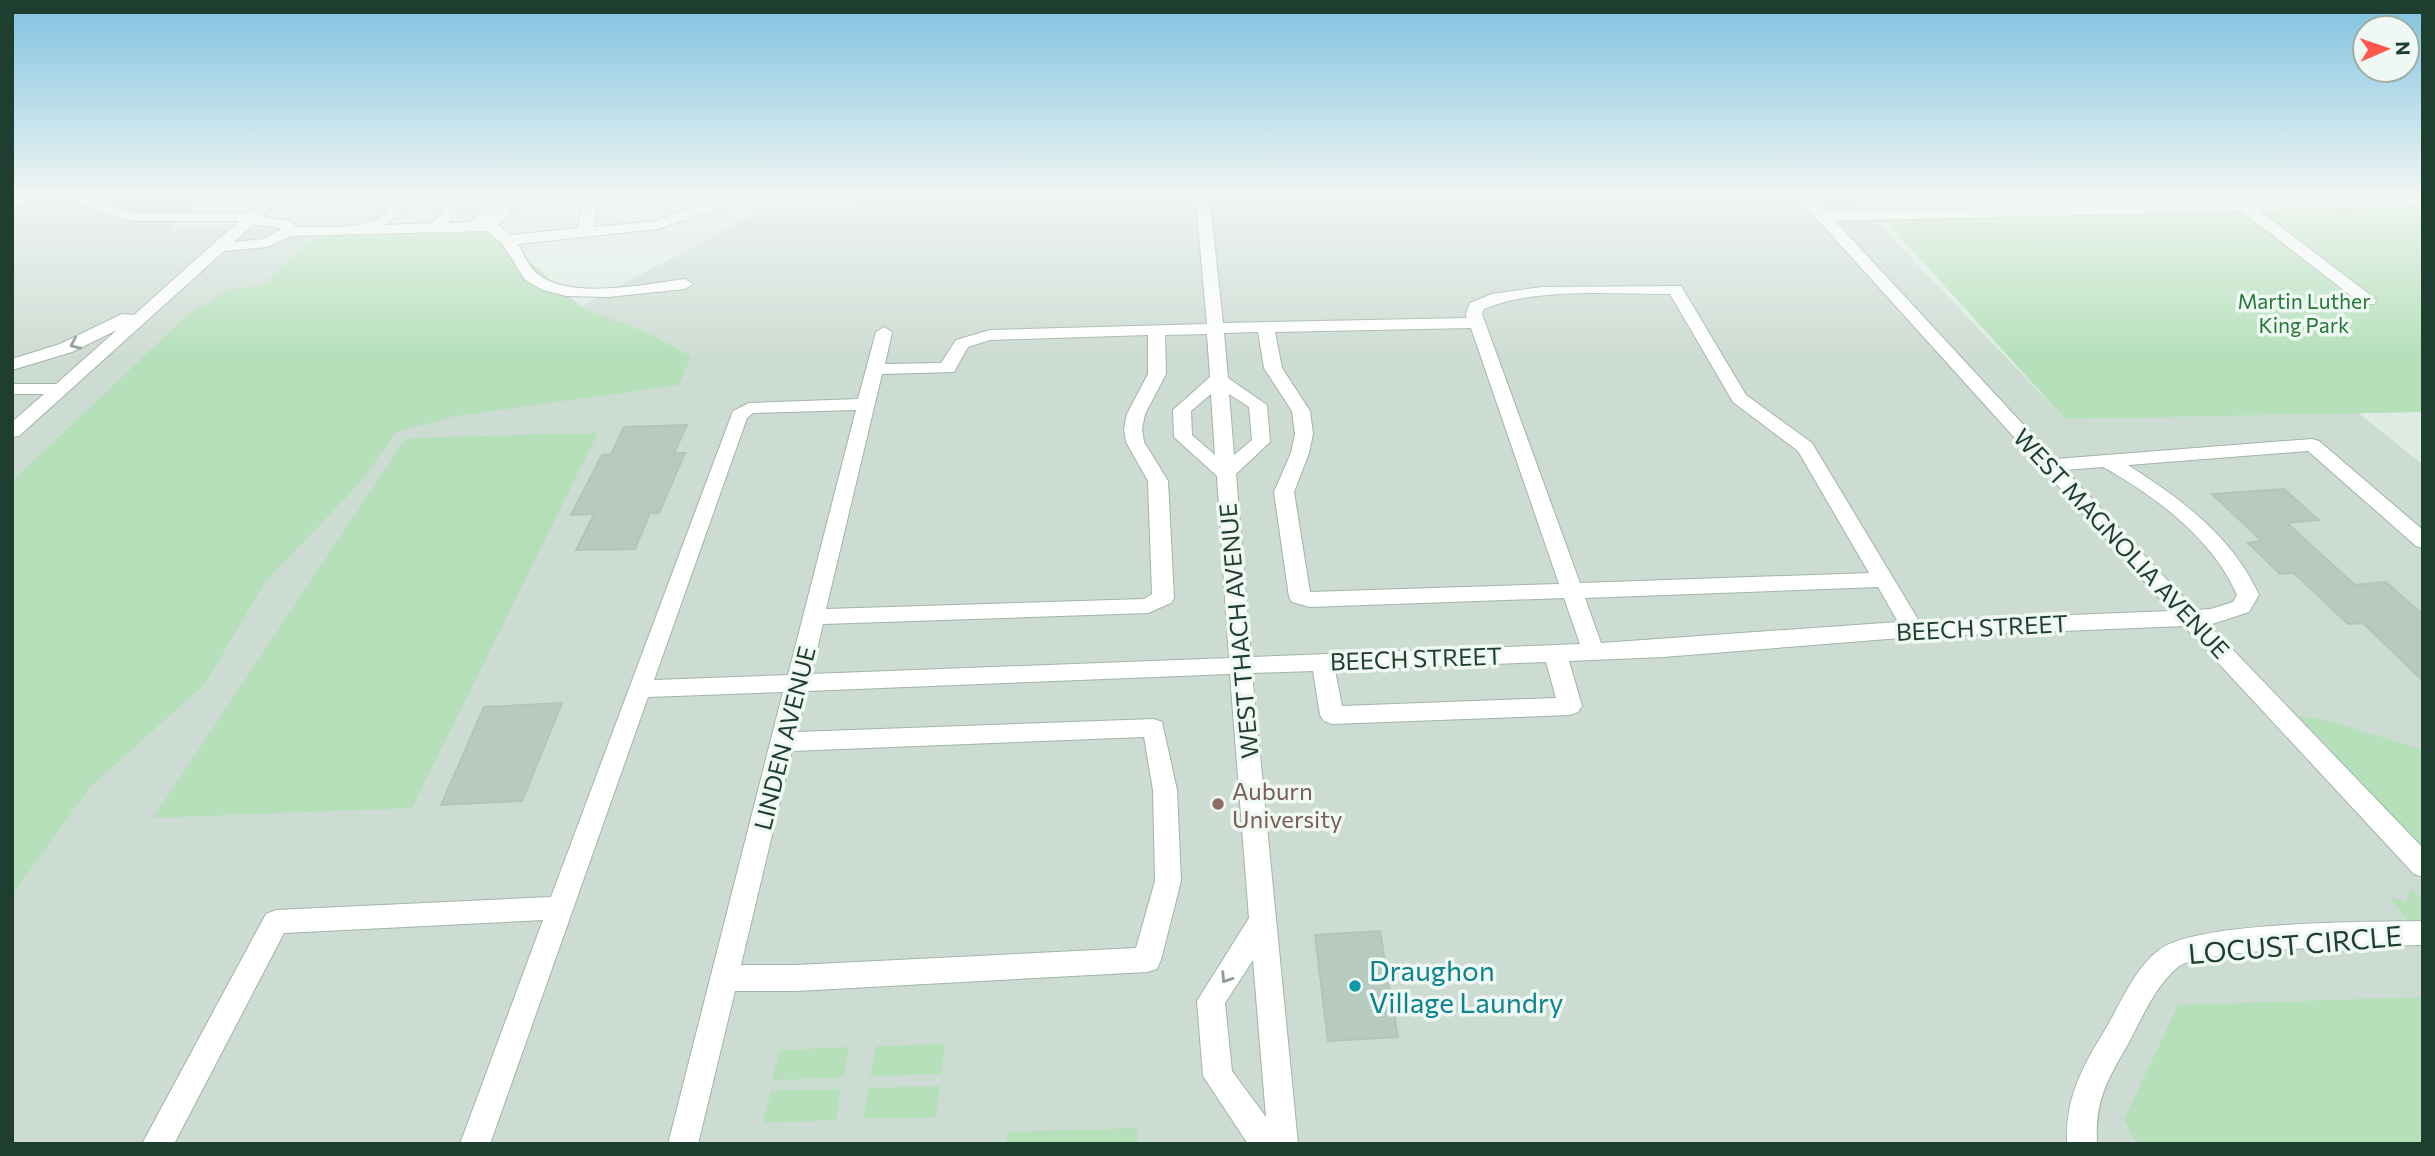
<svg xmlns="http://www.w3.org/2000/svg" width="2435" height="1156" font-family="Commissioner,sans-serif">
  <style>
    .built { fill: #cddcd3 }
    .green { fill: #b5e0ba }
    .building { fill: #b7cabf; stroke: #b1c6ba; stroke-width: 2 }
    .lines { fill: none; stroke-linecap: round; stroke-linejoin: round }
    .minor-casing { stroke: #a1b4aa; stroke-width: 2 }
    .minor { fill: #fff; fill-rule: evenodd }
    .oneway { stroke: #8e9e98 }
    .education-dot { fill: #8d6e63; stroke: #f0f8f3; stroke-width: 2.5 }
    .culture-dot { fill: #0f9aa8; stroke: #f0f8f3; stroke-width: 2.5 }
    .labels { text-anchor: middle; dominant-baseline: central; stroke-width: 7; stroke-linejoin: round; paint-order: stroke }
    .far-park-label { font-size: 21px; fill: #257837; stroke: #f0f8f3 }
    .street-label { font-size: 24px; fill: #1e3e30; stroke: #f0f8f3 }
    .education-label { font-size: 24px; fill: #785e54; stroke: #f0f8f3; text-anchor: start }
    .near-street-label { font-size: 28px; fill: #1e3e30; stroke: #f0f8f3 }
    .near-culture-label { font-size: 28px; fill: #0d838f; stroke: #f0f8f3; text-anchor: start }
  </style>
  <rect width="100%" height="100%" fill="#dfece4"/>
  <!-- built -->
  <polygon class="built" points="12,195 208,195 168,230 489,226 581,306 773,205 1453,195 1851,195 2065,419 2359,413 2423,465 2423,1144 12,1144"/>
  <!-- green -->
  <g class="green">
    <polygon points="2423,207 2423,412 2065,419 1885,220"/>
    <polygon points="489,226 581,307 643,331 691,356 679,385 456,416 396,432 360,483 265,582 205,684 90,787 12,895 12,481 193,310 231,289 263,285 310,240 368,229"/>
    <polygon points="598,433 412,808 153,818 406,438"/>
    <polygon points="2299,716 2330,721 2423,750 2423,850"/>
    <polygon points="2410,890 2414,890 2423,901 2423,921 2411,924 2391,900 2392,897 2406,903"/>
    <polygon points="2423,997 2423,1144 2137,1144 2124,1120 2178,1005"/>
    <polygon points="945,1044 941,1074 870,1076 876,1046"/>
    <polygon points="849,1047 843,1078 772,1080 780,1050"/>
    <polygon points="940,1086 936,1117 863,1119 869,1088"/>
    <polygon points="841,1089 836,1120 763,1123 771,1091"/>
    <polygon points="1137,1128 1137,1144 1006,1144 1007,1132"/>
  </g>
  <!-- building -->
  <g class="building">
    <polygon points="687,425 674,453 685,453 659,513 650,513 635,549 576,550 594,514 571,515 602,455 611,454 624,427"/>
    <polygon points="2284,489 2319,520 2287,523 2355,585 2386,582 2423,615 2423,681 2363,623 2348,624 2294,573 2280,574 2248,543 2262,541 2212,494"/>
    <polygon points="562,703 522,801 441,805 484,707"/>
    <polygon points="1380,931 1398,1037 1328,1041 1315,935"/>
  </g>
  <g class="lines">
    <!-- minor casing -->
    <g class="minor-casing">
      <g id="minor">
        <polygon points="18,195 35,195 12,210 12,199"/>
        <path d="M62 195H83L134 213H250L269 195H285L262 217 292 221 296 227C325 226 381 233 394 200L389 195H407L409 198 403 211 384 225 432 223 450 201 455 200H499L501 203 494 212C513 193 541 195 567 195L565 198 515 208 498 225 511 235 578 228 584 195H598L594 227 656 221 724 195H738L735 203 658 229 518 244C524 254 529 268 539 275 571 300 647 284 685 279L693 284 685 289 608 297 566 296 543 290 525 280 502 243 486 231 291 236 267 247 224 251 19 436 12 437V422L44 394H12V384H56L117 330 72 352 12 370V359L60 344 122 314 134 315 239 221H134L112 216ZM459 208H483L471 222 448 223ZM253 225 281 228V229L263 239 234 242Z"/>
        <path d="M1184 195H1199L1211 211 1223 323 1467 318 1466 314 1470 303 1492 294 1542 287 1681 286 1746 395 1812 443 1919 621 2171 611 1818 220 1791 195H1807L1827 212 2423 198V206L2259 210 2374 298 2376 301 2374 304H2362L2241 211 1835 221 2055 459 2312 439 2319 441 2423 530V548L2416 546 2308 451 2128 465C2180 498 2233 537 2259 595L2249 612 2209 625 2423 848V877L2414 874 2184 626 1913 637 1663 657 1569 661 1582 706 1578 712 1570 715 1332 724 1324 721 1320 715 1313 671 1252 673 1298 1144H1248L1203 1076 1197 1001 1249 918 1230 674 807 691 797 732 1154 719 1162 722 1177 790 1181 881 1161 960 1157 969 1147 972 796 991H735L698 1144H668L783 692 648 697 490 1144H460L543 920 284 933 174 1144H142L266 914 276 910 551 897 733 411 749 403 858 399 876 332 884 327 892 332 885 364 941 363 956 340 990 330 1207 324 1197 212ZM1670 294 1733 402 1798 451 1869 573 1580 583 1482 314 1484 309C1537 287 1612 294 1670 294ZM1471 328 1559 584 1310 592 1294 492 1309 453 1313 434 1310 411 1282 368 1275 332ZM1258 332 1264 368 1292 411 1295 434 1291 453 1274 492 1289 597 1292 602 1310 607 1564 598 1580 644 1251 657 1236 474 1270 442 1267 405 1228 378 1224 333ZM1207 334 1210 377 1173 410 1174 437 1217 476 1229 658 811 674 823 624 1148 613 1171 603 1174 598 1168 481 1144 442 1142 429 1145 414 1166 374 1165 335ZM1148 335V374L1127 414 1124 429 1126 442 1148 481 1152 594 1144 599 826 609 882 374 954 372 968 347 990 340ZM1211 394 1215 455 1192 435 1191 411ZM1229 394 1249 407 1252 440 1234 455ZM856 410 788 675 654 680 747 418 753 413ZM2103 467C2155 496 2213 539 2237 595L2233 602 2211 609 2195 610 2065 470ZM1878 587 1898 622 1601 643 1585 598ZM1546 662 1556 698 1342 706 1335 670ZM1144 737 1153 790 1155 881 1136 948 796 965H741L792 751ZM1253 960 1266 1117 1232 1071 1225 1003Z"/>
        <path d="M2423 921V945C2382 946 2203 947 2178 967 2155 986 2142 1018 2128 1044 2107 1081 2095 1099 2097 1144H2067C2065 1099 2082 1067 2105 1030 2121 1003 2134 969 2159 950 2196 921 2370 922 2423 921Z"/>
      </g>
    </g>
    <!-- minor -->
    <use href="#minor" class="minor"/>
  </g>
  <!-- one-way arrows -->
  <defs><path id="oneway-chevron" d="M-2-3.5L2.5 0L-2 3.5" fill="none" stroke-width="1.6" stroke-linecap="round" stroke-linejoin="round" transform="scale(1.75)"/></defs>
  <g class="oneway">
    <use href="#oneway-chevron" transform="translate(75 344) rotate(156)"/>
    <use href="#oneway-chevron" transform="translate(1226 978) rotate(123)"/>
  </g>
  <!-- sky -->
  <linearGradient id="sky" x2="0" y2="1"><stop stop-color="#7fc2e1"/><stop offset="0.55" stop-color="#f1f6f3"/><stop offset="1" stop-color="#f1f6f3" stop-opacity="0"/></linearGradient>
  <rect width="2435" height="357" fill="url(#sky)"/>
  <!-- markers -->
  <circle class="education-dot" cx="1218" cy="804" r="7"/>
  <circle class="culture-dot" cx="1355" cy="986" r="7"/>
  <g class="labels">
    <!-- far-park labels -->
    <g class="far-park-label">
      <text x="2304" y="300">Martin Luther<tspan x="2304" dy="24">King Park</tspan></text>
    </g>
    <!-- street labels -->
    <g class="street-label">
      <text transform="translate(2122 543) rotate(47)">WEST MAGNOLIA AVENUE</text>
      <text transform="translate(1982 627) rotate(-3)">BEECH STREET</text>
      <text transform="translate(1238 631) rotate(-95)">WEST THACH AVENUE</text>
      <text transform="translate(1416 658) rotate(-2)">BEECH STREET</text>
      <text transform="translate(784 738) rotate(-76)">LINDEN AVENUE</text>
    </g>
    <!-- education labels -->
    <g class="education-label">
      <text x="1232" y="790">Auburn<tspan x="1232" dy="28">University</tspan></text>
    </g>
    <!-- near-street labels -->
    <g class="near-street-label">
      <text transform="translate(2295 944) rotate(-5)">LOCUST CIRCLE</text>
    </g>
    <!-- near-culture labels -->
    <g class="near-culture-label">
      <text x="1369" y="970">Draughon<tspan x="1369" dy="32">Village Laundry</tspan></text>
    </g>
  </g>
  <!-- border -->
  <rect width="2435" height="1156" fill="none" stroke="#1e3e30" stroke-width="28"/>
  <!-- north arrow -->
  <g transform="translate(2386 49) rotate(88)"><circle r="33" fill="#f0f8f3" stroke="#9caea5" stroke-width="2"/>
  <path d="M0-5L12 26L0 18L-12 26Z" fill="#ff574a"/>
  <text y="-10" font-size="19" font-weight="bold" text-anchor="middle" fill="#1e3e30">N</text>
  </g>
</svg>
